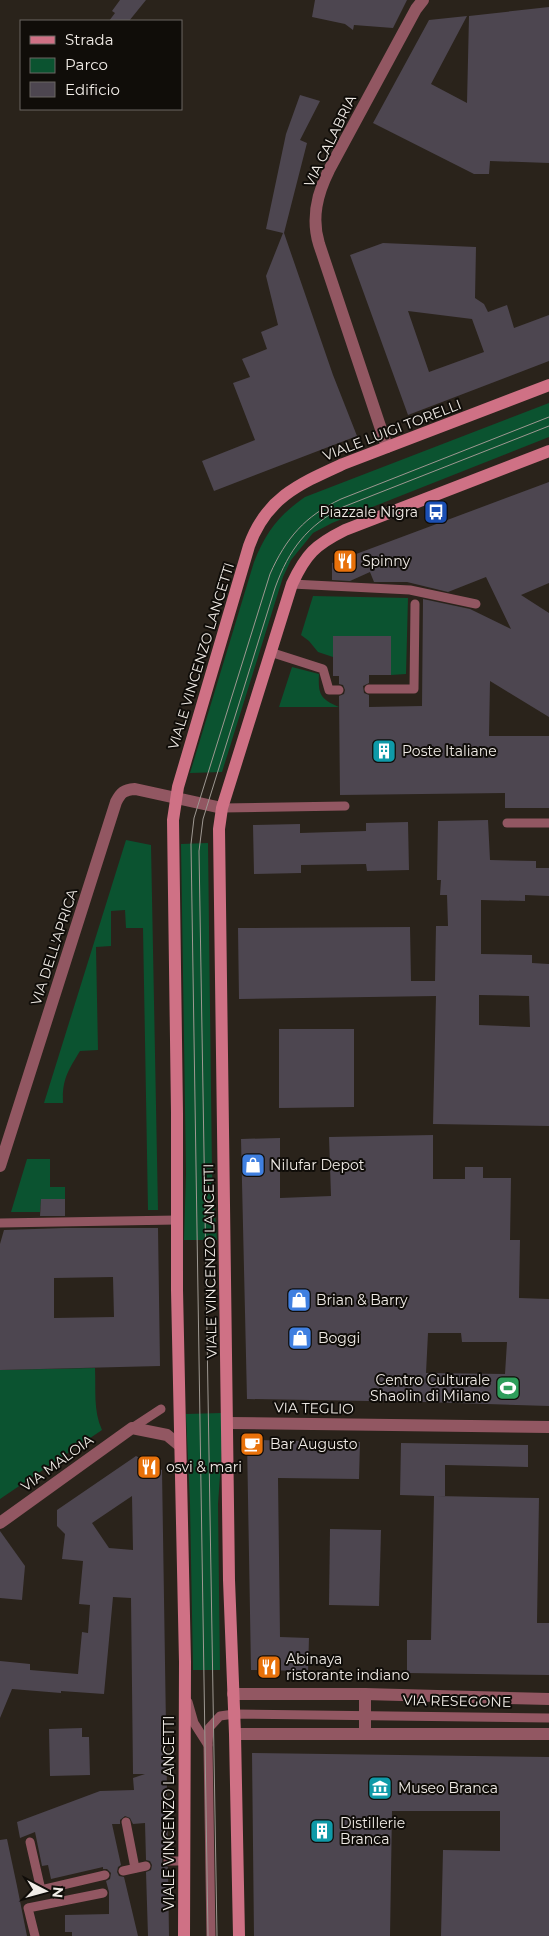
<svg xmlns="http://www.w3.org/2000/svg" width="549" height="1936" font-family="Montserrat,sans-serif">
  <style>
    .green { fill: #0b5330 }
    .building { fill: #4d4650; fill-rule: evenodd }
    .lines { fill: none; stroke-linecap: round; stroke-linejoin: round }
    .service { stroke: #925762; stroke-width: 9 }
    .minor { stroke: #925762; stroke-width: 12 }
    .secondary { stroke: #cf7185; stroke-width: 12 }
    .tram { stroke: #9e9892; stroke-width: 1 }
    .labels { text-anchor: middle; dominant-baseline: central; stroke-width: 4; stroke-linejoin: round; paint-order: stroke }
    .street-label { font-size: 14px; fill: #f1ece7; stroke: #100d09 }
    .poi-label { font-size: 14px; fill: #f1ece7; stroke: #100d09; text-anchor: start }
  </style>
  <rect width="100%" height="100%" fill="#2a231b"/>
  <!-- green -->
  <g class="green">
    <path d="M549 403V437L332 523 313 533 291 560 283 577 222 772 190 773 254 562C266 532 278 516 305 497Z"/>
    <polygon points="313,596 408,598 406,674 391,675 391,636 333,636 333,657 318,652 309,641 301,635"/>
    <path d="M292 667 319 674C318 694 320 699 339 707H279Z"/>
    <path d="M126 840 151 845 158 1210H148L143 928H126L125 910 111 911V946L96 947 98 1050 80 1051C68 1071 62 1079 63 1103H44Z"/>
    <polygon points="208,843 212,1173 217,1240 184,1240 186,1173 181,844"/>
    <polygon points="27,1159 50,1159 50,1187 65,1187 65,1199 41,1199 40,1212 11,1212"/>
    <path d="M95 1368C96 1389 93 1411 102 1430L0 1499V1370Z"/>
    <polygon points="221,1413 222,1447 218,1504 220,1670 193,1670 190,1504 186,1414"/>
  </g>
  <!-- building -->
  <g class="building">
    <polygon points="120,0 146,0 129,21 109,21 115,13 112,11"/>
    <polygon points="315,0 407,0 393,28 354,25 353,30 345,24 312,17"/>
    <polygon points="549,7 549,163 490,161 489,174 474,174 373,123 429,20 467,16 431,84 467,103 469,16"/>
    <polygon points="300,95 320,101 300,140 307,143 284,233 333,375 357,436 214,491 202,461 255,440 233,383 250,377 242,359 267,349 261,332 278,325 266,276 283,233 266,229 286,134"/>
    <path d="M383 243 476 247 475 298 484 304 488 312 507 305 514 328 549 315V361L408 415 350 255ZM408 311 472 319 484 352 429 372Z"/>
    <polygon points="549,482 549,583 521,595 549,613 549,717 490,681 489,736 549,736 549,808 505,808 505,793 340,795 339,696 344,694 345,690 343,685 339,684 339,676 333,676 333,636 391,636 391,675 369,675 369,683 363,686 364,693 369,695 369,707 422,706 423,599 470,609 511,629 486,577 448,592 407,582 374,582 370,572 350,581 332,580 332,563"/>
    <path d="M488 820 490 860 536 861V868H549V896L525 895V901L481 900V954L532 955V963L549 964V1126L433 1124 436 996 239 999 238 928 410 927 411 981H435L436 926H448L447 895H440L441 880H437L438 821ZM479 995 529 996 530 1027 479 1025Z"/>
    <polygon points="408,822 409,870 367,871 366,864 301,865 301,873 254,874 253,825 300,824 300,833 366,831 366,823"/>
    <polygon points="279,1029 354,1029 354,1107 279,1108"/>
    <path d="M433 1135V1179H465V1167H483V1178H511L510 1240H520L519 1298 549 1299V1406L425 1402 247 1399 241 1139 280 1138V1198L331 1196 329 1137ZM428 1333H461L462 1342H507L505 1374 426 1373Z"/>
    <polygon points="41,1199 65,1199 65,1216 40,1216"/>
    <path d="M65 1228H158L160 1366 0 1370V1244L4 1230ZM113 1277 114 1317 54 1318V1278Z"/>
    <polygon points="247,1440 360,1442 359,1479 278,1478 280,1637 309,1638 308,1671 251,1670"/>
    <polygon points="401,1443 528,1445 528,1467 445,1465 445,1496 437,1496 539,1498 537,1623 549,1623 549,1675 407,1673 407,1640 431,1640 434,1496 400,1495"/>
    <path d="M136 1456 162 1470 168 1855 163 1857 162 1861 164 1866 168 1867 169 1936H148L146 1872 151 1870 152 1865 150 1861 146 1860 145 1823 133 1824 130 1818 125 1816 120 1820V1824H112L121 1865 118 1867 117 1872 119 1876 124 1877 138 1936H72V1932H65V1915L109 1914V1892L106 1881 110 1879 111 1873 107 1869H103V1867L51 1879 48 1865 42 1866 35 1832 20 1838 17 1822 100 1791 134 1790 133 1778 145 1774H133L131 1598 113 1597 104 1694 61 1691V1693L12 1689 0 1718V1661L30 1664V1670L78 1674 82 1632 88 1633 90 1605 79 1604 83 1561 62 1559 65 1534 57 1526V1510ZM132 1496 133 1550 109 1548 92 1523Z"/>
    <polygon points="330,1529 381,1530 379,1606 329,1605"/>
    <polygon points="0,1531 25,1566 22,1600 0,1598"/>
    <polygon points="82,1728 82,1737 89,1737 90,1775 50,1776 49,1729"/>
    <polygon points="252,1753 549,1757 549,1936 441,1936 443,1850 500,1851 500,1811 392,1811 390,1936 254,1936"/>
    <polygon points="7,1839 17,1886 27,1936 0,1936 0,1840"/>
  </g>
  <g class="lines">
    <!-- service -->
    <g class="service">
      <polyline points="292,584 410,590 476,604"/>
      <polyline points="270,652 323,669 329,690 339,690"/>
      <polyline points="369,689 414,689 415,604"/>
      <polyline points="222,808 345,806"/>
      <polyline points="507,823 549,823"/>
      <polyline points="0,1223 177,1220"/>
      <polyline points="132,1428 161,1409"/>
      <polyline points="188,1702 194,1723 208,1745"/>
      <polyline points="126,1822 135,1868"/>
      <polyline points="30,1842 41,1890 105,1875"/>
      <polyline points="168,1861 183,1861"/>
      <polyline points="123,1871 146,1866"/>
      <polyline points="35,1936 28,1908 103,1893"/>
      <polyline points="211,1936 208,1745 209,1728 220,1716 234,1714 549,1718"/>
    </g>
    <!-- minor -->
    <g class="minor">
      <path d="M387 447 319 244C311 218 317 194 329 170L416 9 423 0"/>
      <path d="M0 1166 116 802C121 792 124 790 135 789L222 808"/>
      <polyline points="228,1423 549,1427"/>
      <polyline points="0,1523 132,1428 167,1435 179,1445"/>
      <polyline points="233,1694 365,1694 549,1699"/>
      <polyline points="365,1694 365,1733"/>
      <polyline points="235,1734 549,1734"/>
    </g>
    <!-- secondary -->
    <g class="secondary">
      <path d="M184 1936 185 1662 177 1290V1113L173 820 178 787 249 546C266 498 299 484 343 464L549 385"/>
      <path d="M239 1936 235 1734 229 1580 219 829 222 808 292 584C306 554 315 545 345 530L549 451"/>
    </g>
    <!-- tram -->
    <g class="tram">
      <path d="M208 1936 191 844 194 818 270 574C286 538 305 516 341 499L549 417"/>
      <path d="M217 1936 199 851 203 819 275 588C289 549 307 526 343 507L549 426"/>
    </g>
  </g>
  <!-- icons -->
  <defs>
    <g id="bus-square" transform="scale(1.25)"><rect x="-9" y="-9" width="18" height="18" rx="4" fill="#1a4fb4" stroke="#100d09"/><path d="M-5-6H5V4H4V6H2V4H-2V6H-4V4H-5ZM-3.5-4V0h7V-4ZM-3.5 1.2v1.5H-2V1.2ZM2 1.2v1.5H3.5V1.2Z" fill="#fff"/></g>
    <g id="restaurant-square" transform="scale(1.25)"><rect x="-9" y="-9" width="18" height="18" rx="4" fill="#e8710a" stroke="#100d09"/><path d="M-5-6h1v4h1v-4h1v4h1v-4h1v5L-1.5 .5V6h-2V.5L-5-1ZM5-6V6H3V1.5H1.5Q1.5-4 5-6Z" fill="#fff"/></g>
    <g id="building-square" transform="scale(1.25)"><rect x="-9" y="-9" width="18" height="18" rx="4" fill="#0f9aa8" stroke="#100d09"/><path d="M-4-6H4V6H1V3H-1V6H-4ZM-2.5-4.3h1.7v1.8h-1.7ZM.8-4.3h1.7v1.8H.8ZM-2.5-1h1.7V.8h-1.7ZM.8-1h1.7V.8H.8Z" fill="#fff"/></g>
    <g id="shop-square" transform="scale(1.25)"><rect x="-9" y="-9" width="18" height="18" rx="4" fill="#3f7fe0" stroke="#100d09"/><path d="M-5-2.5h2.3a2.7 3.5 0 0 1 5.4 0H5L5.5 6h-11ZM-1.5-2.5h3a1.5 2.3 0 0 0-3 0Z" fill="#fff"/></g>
    <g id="stadium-square" transform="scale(1.25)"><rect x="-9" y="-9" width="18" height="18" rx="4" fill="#2e9e5b" stroke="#100d09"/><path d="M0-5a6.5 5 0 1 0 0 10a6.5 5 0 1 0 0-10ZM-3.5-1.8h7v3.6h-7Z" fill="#fff"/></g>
    <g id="cafe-square" transform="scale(1.25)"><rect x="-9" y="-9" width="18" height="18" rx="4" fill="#e8710a" stroke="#100d09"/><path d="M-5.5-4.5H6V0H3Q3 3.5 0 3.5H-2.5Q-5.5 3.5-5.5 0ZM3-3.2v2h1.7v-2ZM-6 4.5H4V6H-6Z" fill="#fff"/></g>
    <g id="museum-square" transform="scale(1.25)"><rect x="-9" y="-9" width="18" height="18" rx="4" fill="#0f9aa8" stroke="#100d09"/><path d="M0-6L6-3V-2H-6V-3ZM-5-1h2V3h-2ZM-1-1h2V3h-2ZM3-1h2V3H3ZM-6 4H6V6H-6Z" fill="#fff"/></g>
  </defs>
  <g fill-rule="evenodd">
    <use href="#bus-square" x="436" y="512"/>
    <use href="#restaurant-square" x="345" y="561"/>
    <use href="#building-square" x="384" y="751"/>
    <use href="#shop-square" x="253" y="1165"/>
    <use href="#shop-square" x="299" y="1300"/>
    <use href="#shop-square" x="300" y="1338"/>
    <use href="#stadium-square" x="508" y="1388"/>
    <use href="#cafe-square" x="252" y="1444"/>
    <use href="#restaurant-square" x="149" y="1467"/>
    <use href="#restaurant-square" x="269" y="1667"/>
    <use href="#museum-square" x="380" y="1788"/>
    <use href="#building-square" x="322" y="1831"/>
  </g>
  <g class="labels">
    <!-- street labels -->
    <g class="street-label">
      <text transform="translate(330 141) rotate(-64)">VIA CALABRIA</text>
      <text transform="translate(392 430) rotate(-21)">VIALE LUIGI TORELLI</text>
      <text transform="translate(201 656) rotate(-73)">VIALE VINCENZO LANCETTI</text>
      <text transform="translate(54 947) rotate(-72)">VIA DELL'APRICA</text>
      <text transform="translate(210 1261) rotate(-91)">VIALE VINCENZO LANCETTI</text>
      <text transform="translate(314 1408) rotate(1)">VIA TEGLIO</text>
      <text transform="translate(57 1463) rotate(-36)">VIA MALOIA</text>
      <text transform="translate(457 1701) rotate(1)">VIA RESEGONE</text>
      <text transform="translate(169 1813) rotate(-90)">VIALE VINCENZO LANCETTI</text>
    </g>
    <!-- poi labels -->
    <g class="poi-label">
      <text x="418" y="512" text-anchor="end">Piazzale Nigra</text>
      <text x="362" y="561">Spinny</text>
      <text x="402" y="751">Poste Italiane</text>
      <text x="270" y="1165">Nilufar Depot</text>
      <text x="316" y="1300">Brian &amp; Barry</text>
      <text x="318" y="1338">Boggi</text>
      <text x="490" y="1380" text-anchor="end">Centro Culturale<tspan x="490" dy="16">Shaolin di Milano</tspan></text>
      <text x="270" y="1444">Bar Augusto</text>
      <text x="166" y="1467">osvi &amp; mari</text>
      <text x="286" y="1659">Abinaya<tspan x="286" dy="16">ristorante indiano</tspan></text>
      <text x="398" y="1788">Museo Branca</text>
      <text x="340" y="1823">Distillerie<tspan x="340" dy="16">Branca</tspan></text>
    </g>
  </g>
  <!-- legend -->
  <rect x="20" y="20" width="162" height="90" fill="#100d09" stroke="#6a6662"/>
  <rect x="30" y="36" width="25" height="8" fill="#cf7185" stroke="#6a6662"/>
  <text x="65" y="45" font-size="15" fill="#f1ece7">Strada</text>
  <rect x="30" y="58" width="25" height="15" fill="#0b5330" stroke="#6a6662"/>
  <text x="65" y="70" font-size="15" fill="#f1ece7">Parco</text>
  <rect x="30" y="82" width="25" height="15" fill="#4d4650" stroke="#6a6662"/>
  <text x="65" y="95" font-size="15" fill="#f1ece7">Edificio</text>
  <!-- north arrow -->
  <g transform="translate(45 1891) rotate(96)" stroke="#100d09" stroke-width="4" paint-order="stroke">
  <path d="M0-4L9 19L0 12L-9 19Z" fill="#f1ece7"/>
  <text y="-8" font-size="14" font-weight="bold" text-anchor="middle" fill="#f1ece7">N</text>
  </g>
</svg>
